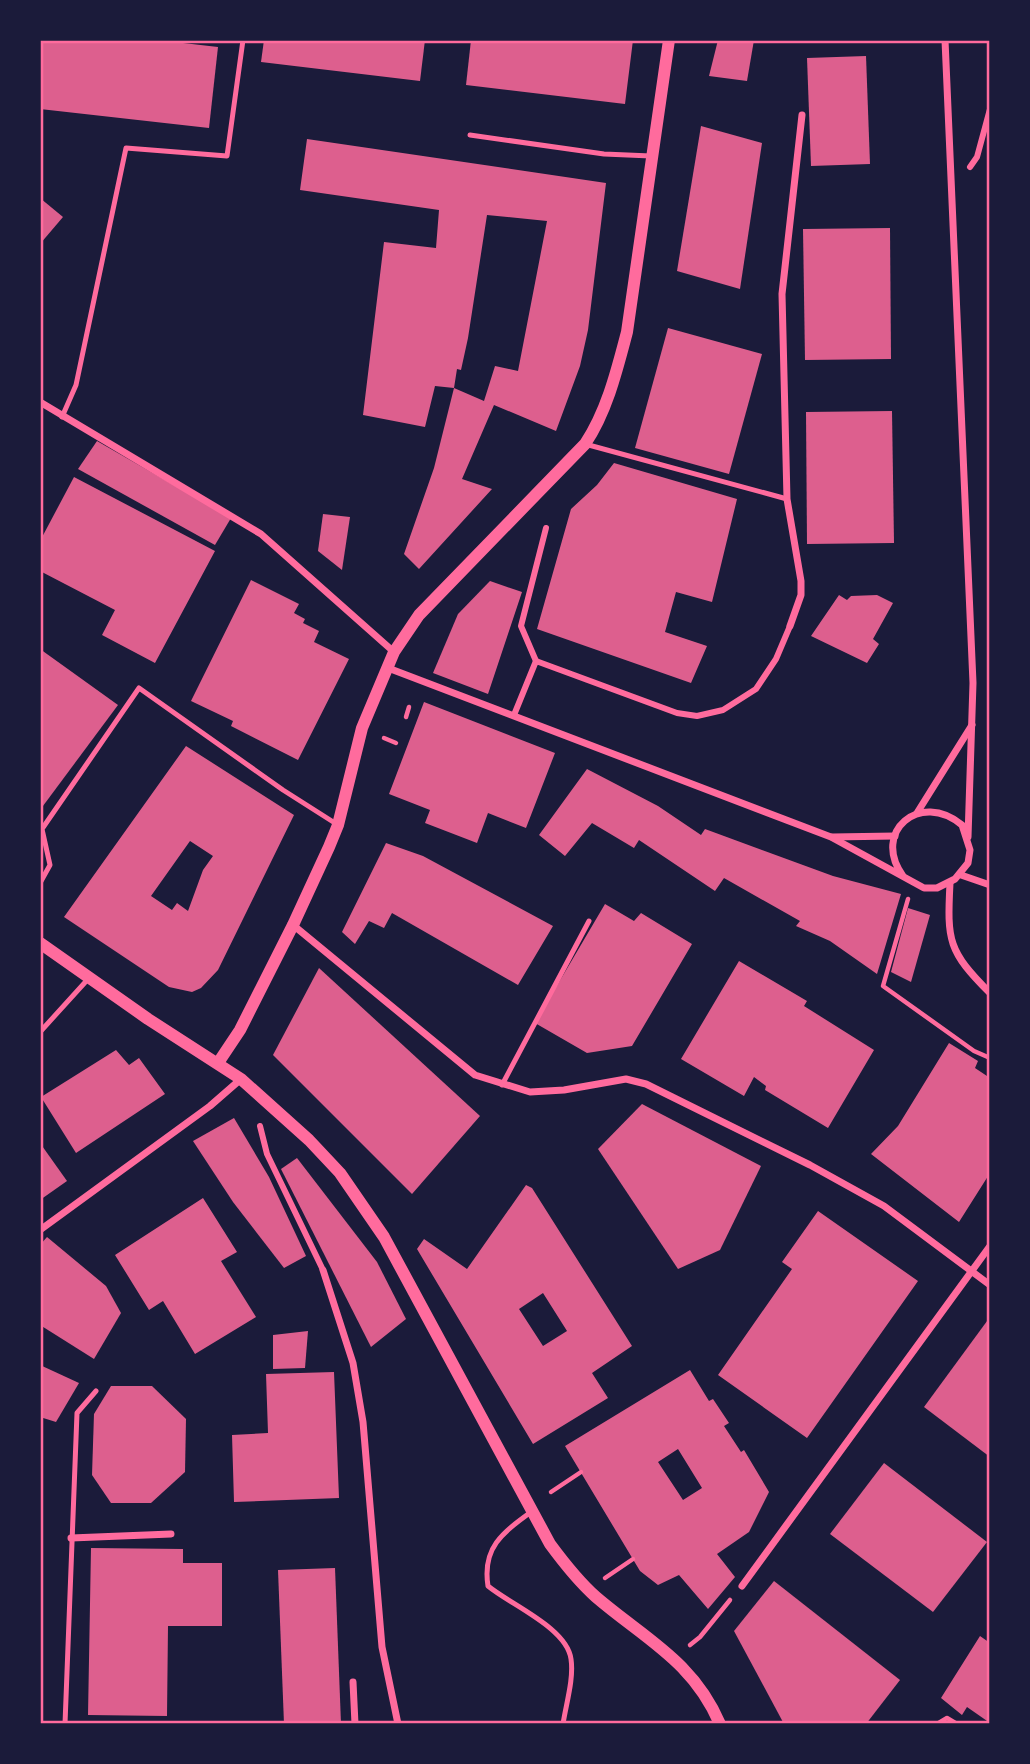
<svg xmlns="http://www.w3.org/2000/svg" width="1030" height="1764" font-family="'Asap Condensed',sans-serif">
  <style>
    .building { fill: #dd5f8e; fill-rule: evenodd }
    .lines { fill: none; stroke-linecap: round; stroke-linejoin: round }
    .path { stroke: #ff6b9d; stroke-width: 4.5 }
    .service { stroke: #ff6b9d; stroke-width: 5 }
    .pedestrian { stroke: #ff6b9d; stroke-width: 6 }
    .minor { stroke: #ff6b9d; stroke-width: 7 }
    .tertiary { stroke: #ff6b9d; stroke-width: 12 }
    .neatline { fill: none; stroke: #ff6b9d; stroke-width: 2.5 }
  </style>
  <rect width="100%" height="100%" fill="#1b1b3a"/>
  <!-- building -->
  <g class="building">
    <polygon points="40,40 157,40 218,47 209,128 40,109"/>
    <polygon points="264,40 425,40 420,81 261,62"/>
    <polygon points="471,40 633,40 625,104 466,85"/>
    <polygon points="718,40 754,40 747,81 709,76"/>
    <polygon points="866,56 870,164 811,166 807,58"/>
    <polygon points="701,126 762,143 740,289 677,271"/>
    <path d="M307 139 606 183 588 330 580 366 556 431 494 405 462 479 492 489 419 569 404 554 434 468 454 388 435 386 425 427 363 415 384 242 436 248 439 210 300 190ZM487 215 547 221 518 371 495 366 484 401 454 388 457 369 461 370 468 338Z"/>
    <polygon points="40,198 63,217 40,244"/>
    <polygon points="890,228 891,359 805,360 803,229"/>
    <polygon points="668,328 762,354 729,474 635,448"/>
    <polygon points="892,411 894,543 807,544 806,412"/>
    <polygon points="97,441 231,518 215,545 78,469"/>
    <polygon points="614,463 737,499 712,602 676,592 665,632 707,646 691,683 537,629 571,509 597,485"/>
    <polygon points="74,477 215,551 155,663 102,635 115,610 40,571 40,541"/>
    <polygon points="323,514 350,517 342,570 318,551"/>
    <polygon points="251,580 299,604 294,613 305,619 303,623 319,631 314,642 349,659 298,760 231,726 233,721 191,701"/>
    <polygon points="490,581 522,592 488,694 433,673 458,614"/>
    <polygon points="839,595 847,600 851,596 877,595 893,603 873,639 879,644 867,663 811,636"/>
    <polygon points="40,649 118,705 40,810"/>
    <polygon points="424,702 555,753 526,828 488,813 477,843 425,823 430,810 389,794"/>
    <path d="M186 746 294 815 218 970 201 988 192 992 169 987 64 917ZM190 841 213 856 203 870 188 911 177 903 172 910 151 896Z"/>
    <polygon points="587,769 658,806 701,835 705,829 833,876 901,894 877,974 830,941 796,926 800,921 724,878 715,891 639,840 634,848 592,823 565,856 539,835"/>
    <polygon points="386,843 423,856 553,926 518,985 392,913 384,928 369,921 355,944 342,932"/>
    <polygon points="605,904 634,921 641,913 692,944 632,1046 587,1053 535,1023"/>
    <polygon points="908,908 930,915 911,982 891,972"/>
    <polygon points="739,961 807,1001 804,1006 874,1050 828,1128 765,1090 766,1086 754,1077 744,1096 681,1059"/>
    <polygon points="319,968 480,1116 412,1194 273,1055"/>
    <polygon points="949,1043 978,1061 975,1068 990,1078 990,1173 959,1222 871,1154 898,1126"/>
    <polygon points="116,1050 129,1065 139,1058 165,1094 76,1153 41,1097"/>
    <polygon points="642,1104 761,1166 720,1250 678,1269 598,1149"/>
    <polygon points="234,1118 269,1177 306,1256 284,1268 233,1202 193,1141"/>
    <polygon points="40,1143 67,1181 40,1200"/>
    <polygon points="297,1158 377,1262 406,1319 371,1347 281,1169"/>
    <path d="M526 1185 532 1188 632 1346 592 1373 608 1398 533 1444 417 1249 424 1239 467 1269ZM543 1293 567 1331 543 1346 519 1309Z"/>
    <polygon points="203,1198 237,1252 221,1261 256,1317 195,1354 163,1301 149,1310 115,1255"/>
    <polygon points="818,1211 918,1281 807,1438 718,1375 792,1269 782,1262"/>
    <polygon points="47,1237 106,1286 121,1313 94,1359 40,1325 40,1245"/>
    <polygon points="990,1317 990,1457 924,1407"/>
    <polygon points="308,1331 305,1368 273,1369 273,1335"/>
    <polygon points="40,1365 79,1383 56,1422 40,1417"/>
    <path d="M690 1370 709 1401 713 1399 729 1423 724 1426 741 1452 744 1450 769 1492 749 1532 717 1554 735 1577 708 1609 679 1575 658 1585 640 1571 565 1446ZM678 1449 702 1488 683 1500 658 1462Z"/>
    <polygon points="334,1372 339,1498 234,1502 232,1435 268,1433 266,1374"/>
    <polygon points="111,1386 152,1386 186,1419 185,1472 151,1503 111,1503 92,1475 94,1414"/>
    <polygon points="884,1463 987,1542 933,1612 830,1534"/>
    <polygon points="91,1548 183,1549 183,1563 222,1563 222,1626 168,1626 167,1716 88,1715"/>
    <polygon points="335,1568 341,1724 284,1724 278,1570"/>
    <polygon points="774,1581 900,1680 866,1724 784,1724 734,1631"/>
    <polygon points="980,1636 990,1643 990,1723 967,1707 962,1715 941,1698"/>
  </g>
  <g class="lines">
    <!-- path -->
    <g class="path">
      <polyline points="406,717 409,707"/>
      <polyline points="384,738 396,743"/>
      <polyline points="908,899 883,986 974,1051 990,1058"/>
      <polyline points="551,1492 581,1472"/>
      <polyline points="605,1578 633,1559"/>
      <polyline points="690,1645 700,1637 730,1600"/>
      <polyline points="937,1724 947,1718 957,1724"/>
    </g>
    <!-- service -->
    <g class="service">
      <polyline points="470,135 604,154 651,156"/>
      <polyline points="62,417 76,385 126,148 227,156 243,40"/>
      <polyline points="585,444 787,499"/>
      <polyline points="40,883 50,865 42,829 139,688 283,790 338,825"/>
      <polyline points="40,1032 89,978"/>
      <polyline points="502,1085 589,921"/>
      <path d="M531 1512C502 1533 482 1548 488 1586 511 1605 567 1628 571 1659 574 1679 566 1704 563 1724"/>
      <polyline points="65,1724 77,1413 96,1391"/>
    </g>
    <!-- pedestrian -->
    <g class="pedestrian">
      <polyline points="970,167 977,157 990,109"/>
      <polyline points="536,661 521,626 546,528"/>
      <polyline points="514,715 536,661 677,713 697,716 723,710 756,689 776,659 790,626"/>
      <polyline points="260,1126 267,1154 323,1270"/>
    </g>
    <!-- minor -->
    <g class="minor">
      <polyline points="945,40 973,683 968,837"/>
      <polyline points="40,402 261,534 394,652"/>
      <polyline points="790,626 801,595 801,581 787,499 782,294 802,115"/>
      <path d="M388 668 831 837 924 888H937L955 879 968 863 970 850 962 825C920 790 871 832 903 876"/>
      <polyline points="917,813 972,725"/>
      <polyline points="832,837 895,836"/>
      <polyline points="961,875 990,885"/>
      <path d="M950 883C947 941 948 951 990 993"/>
      <polyline points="293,925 475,1075 530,1092 564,1090 626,1079 646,1084 810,1165 884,1206 990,1285"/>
      <polyline points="40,1230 210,1106 241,1079"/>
      <polyline points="323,1270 353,1363 363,1422 382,1647 398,1724"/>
      <polyline points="71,1538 171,1534"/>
      <polyline points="742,1586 990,1246"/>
      <polyline points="353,1682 355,1724"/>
    </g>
    <!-- tertiary -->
    <g class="tertiary">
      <path d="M40 943 148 1019 241 1079 309 1140 340 1173 384 1237 550 1544C564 1563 578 1581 596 1597 645 1639 693 1661 720 1724"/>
      <path d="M218 1063 240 1030 293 925 329 847 338 825 362 728 394 652 419 615 585 444C607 411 617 370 627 332L669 40"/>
    </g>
  </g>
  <!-- border -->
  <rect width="1030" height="1764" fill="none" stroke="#1b1b3a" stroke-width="84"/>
  <rect x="42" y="42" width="946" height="1680" class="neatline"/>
</svg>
